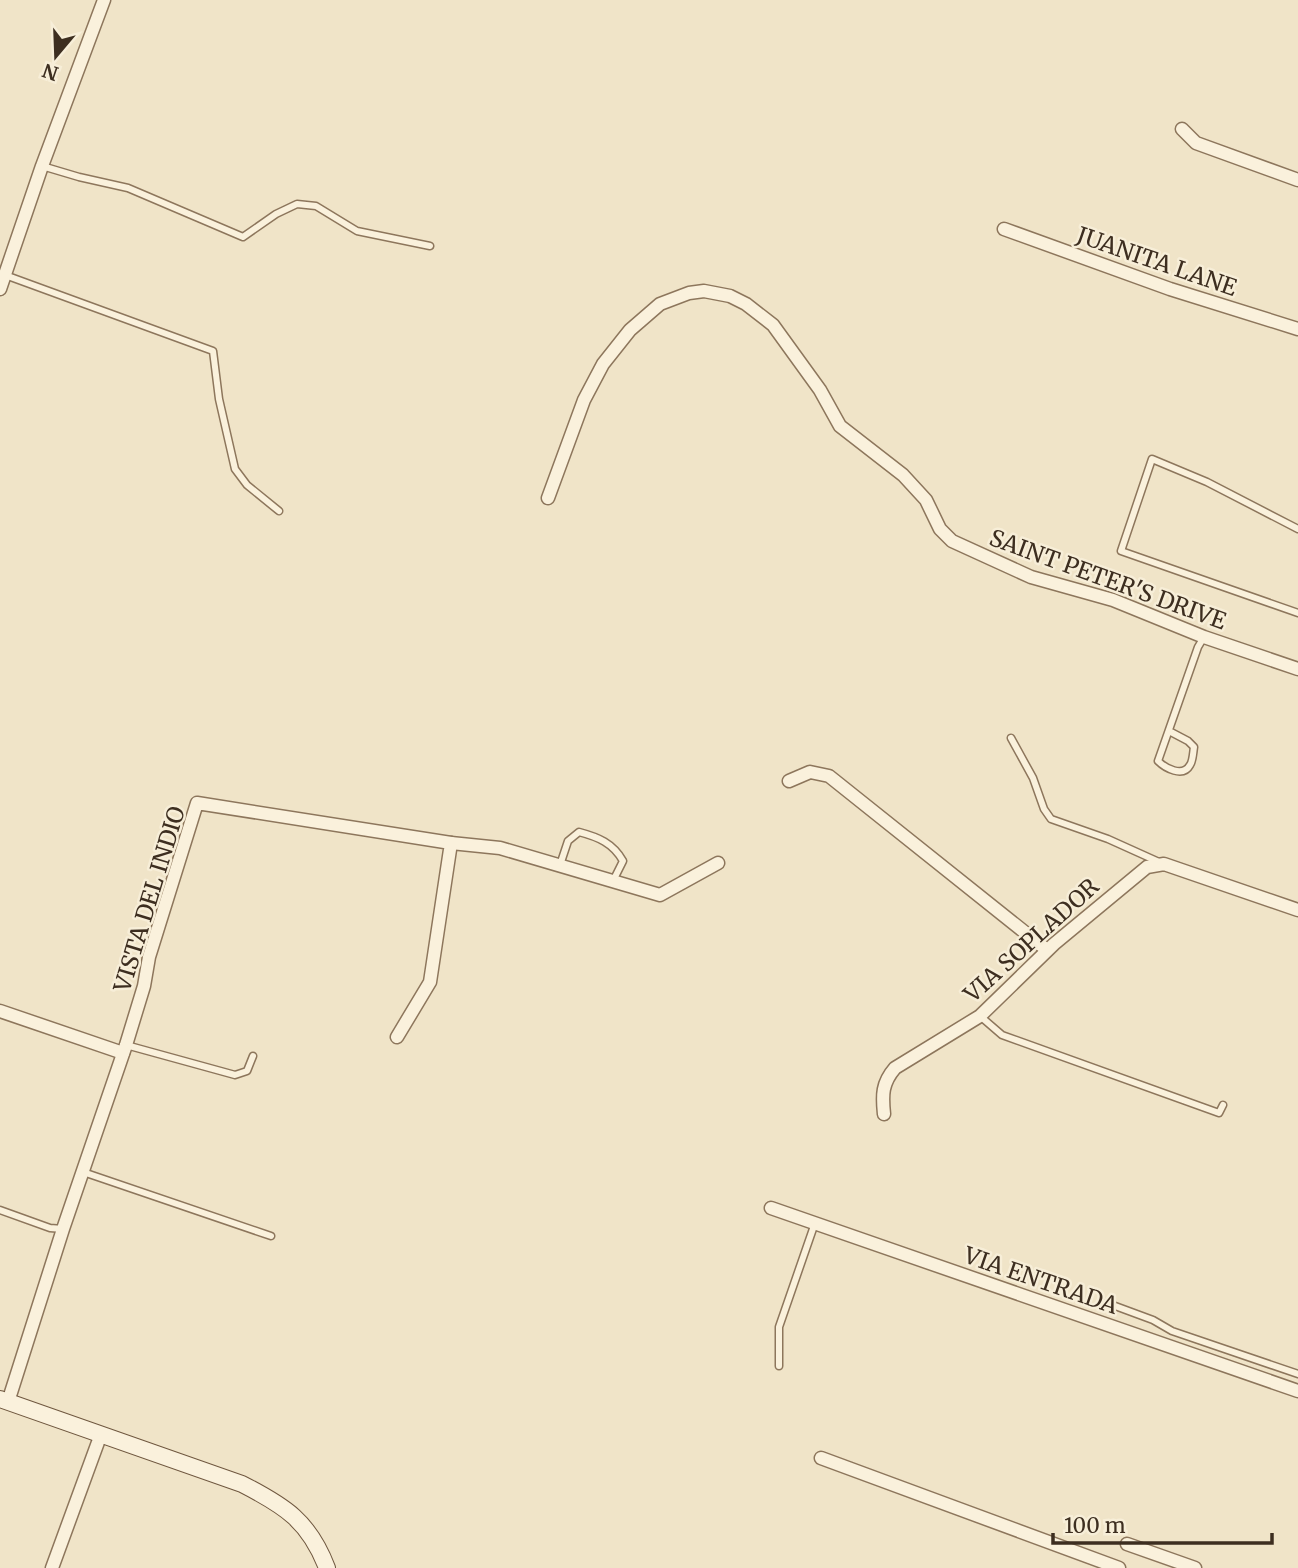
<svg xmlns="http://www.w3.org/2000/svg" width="1298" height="1568" font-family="Merriweather,serif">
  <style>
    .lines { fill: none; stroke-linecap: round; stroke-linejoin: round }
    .lane-casing { stroke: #8d765c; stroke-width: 9 }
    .street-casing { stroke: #8d765c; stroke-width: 15 }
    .secondary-casing { stroke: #6f573f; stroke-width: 18 }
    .lane { stroke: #faf1dc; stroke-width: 6 }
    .street { stroke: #faf1dc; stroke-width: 12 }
    .secondary { stroke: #faf1dc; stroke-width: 16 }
    .labels { text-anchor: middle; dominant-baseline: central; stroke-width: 5; stroke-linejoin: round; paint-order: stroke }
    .street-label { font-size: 23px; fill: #3d2e20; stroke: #f7eed8 }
  </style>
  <rect width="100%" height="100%" fill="#f0e4c8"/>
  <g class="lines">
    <!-- lane casing -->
    <g class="lane-casing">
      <g id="lane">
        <polyline points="42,166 79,177 128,188 243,237 276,214 297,204 316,206 357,231 430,246"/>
        <polyline points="5,275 213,351 219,399 235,469 247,485 279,511"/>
        <polyline points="1298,529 1207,482 1152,459 1121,551 1298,613"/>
        <path d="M1169 731 1188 741 1194 747C1193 753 1193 761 1190 765 1183 778 1165 768 1158 761L1198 647 1204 637"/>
        <polyline points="1011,738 1033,778 1044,809 1051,819 1108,839 1159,862"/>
        <path d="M560 865 568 841 579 832C598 837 613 843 623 861L613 881"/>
        <polyline points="980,1016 1002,1035 1219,1113 1223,1105"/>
        <polyline points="126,1045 235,1075 247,1071 253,1056"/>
        <polyline points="83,1172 271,1236"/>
        <polyline points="0,1210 50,1228 63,1229"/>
        <polyline points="1107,1303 1153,1320 1172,1331 1298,1374"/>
        <polyline points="779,1366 779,1327 815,1223"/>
      </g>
    </g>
    <!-- street casing -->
    <g class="street-casing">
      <g id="street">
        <polyline points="1182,129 1196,143 1298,180"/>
        <polyline points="1004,229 1170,289 1298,329"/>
        <polyline points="0,289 42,166 104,0"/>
        <polyline points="548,498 584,400 603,364 630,330 660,304 689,293 704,291 730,296 746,304 773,325 820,390 840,426 903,475 926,500 940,529 952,541 1031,577 1113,600 1204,637 1298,669"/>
        <polyline points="789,781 810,772 829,776 1047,950"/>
        <polyline points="451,843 500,848 660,895 718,863"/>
        <polyline points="0,1011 123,1053"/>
        <path d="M884 1114C882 1095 882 1083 895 1068L980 1016 1054 944 1147 867 1164 864 1298 910"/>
        <polyline points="771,1208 1298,1391"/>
        <polyline points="8,1402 63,1229 126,1045 144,986 149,957 197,803 451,843 430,982 397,1037"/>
        <polyline points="821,1458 1119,1568"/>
        <polyline points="1127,1544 1195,1568"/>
        <polyline points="52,1568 101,1434"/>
      </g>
    </g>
    <!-- secondary casing -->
    <g class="secondary-casing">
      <path id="secondary" d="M0 1399 242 1484C285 1506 309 1521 327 1568"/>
    </g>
    <!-- lane -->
    <use href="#lane" class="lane"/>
    <!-- street -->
    <use href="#street" class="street"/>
    <!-- secondary -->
    <use href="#secondary" class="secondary"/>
  </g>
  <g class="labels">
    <!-- street labels -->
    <g class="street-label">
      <text transform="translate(1157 261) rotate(19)">JUANITA LANE</text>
      <text transform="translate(1108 579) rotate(20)">SAINT PETER'S DRIVE</text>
      <text transform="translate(149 899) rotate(-73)">VISTA DEL INDIO</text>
      <text transform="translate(1031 940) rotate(-42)">VIA SOPLADOR</text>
      <text transform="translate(1041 1280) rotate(19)">VIA ENTRADA</text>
    </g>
  </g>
  <!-- north arrow -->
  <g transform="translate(56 56) rotate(199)" stroke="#f7eed8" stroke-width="5" paint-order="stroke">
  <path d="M0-5L12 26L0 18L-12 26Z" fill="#3d2e20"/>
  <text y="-10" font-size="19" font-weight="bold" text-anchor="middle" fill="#3d2e20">N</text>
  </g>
  <!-- scale -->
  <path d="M1053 1533v10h219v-10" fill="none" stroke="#3d2e20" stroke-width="3.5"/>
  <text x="1064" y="1533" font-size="21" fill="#3d2e20" stroke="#f7eed8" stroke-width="5" paint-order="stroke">100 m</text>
</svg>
